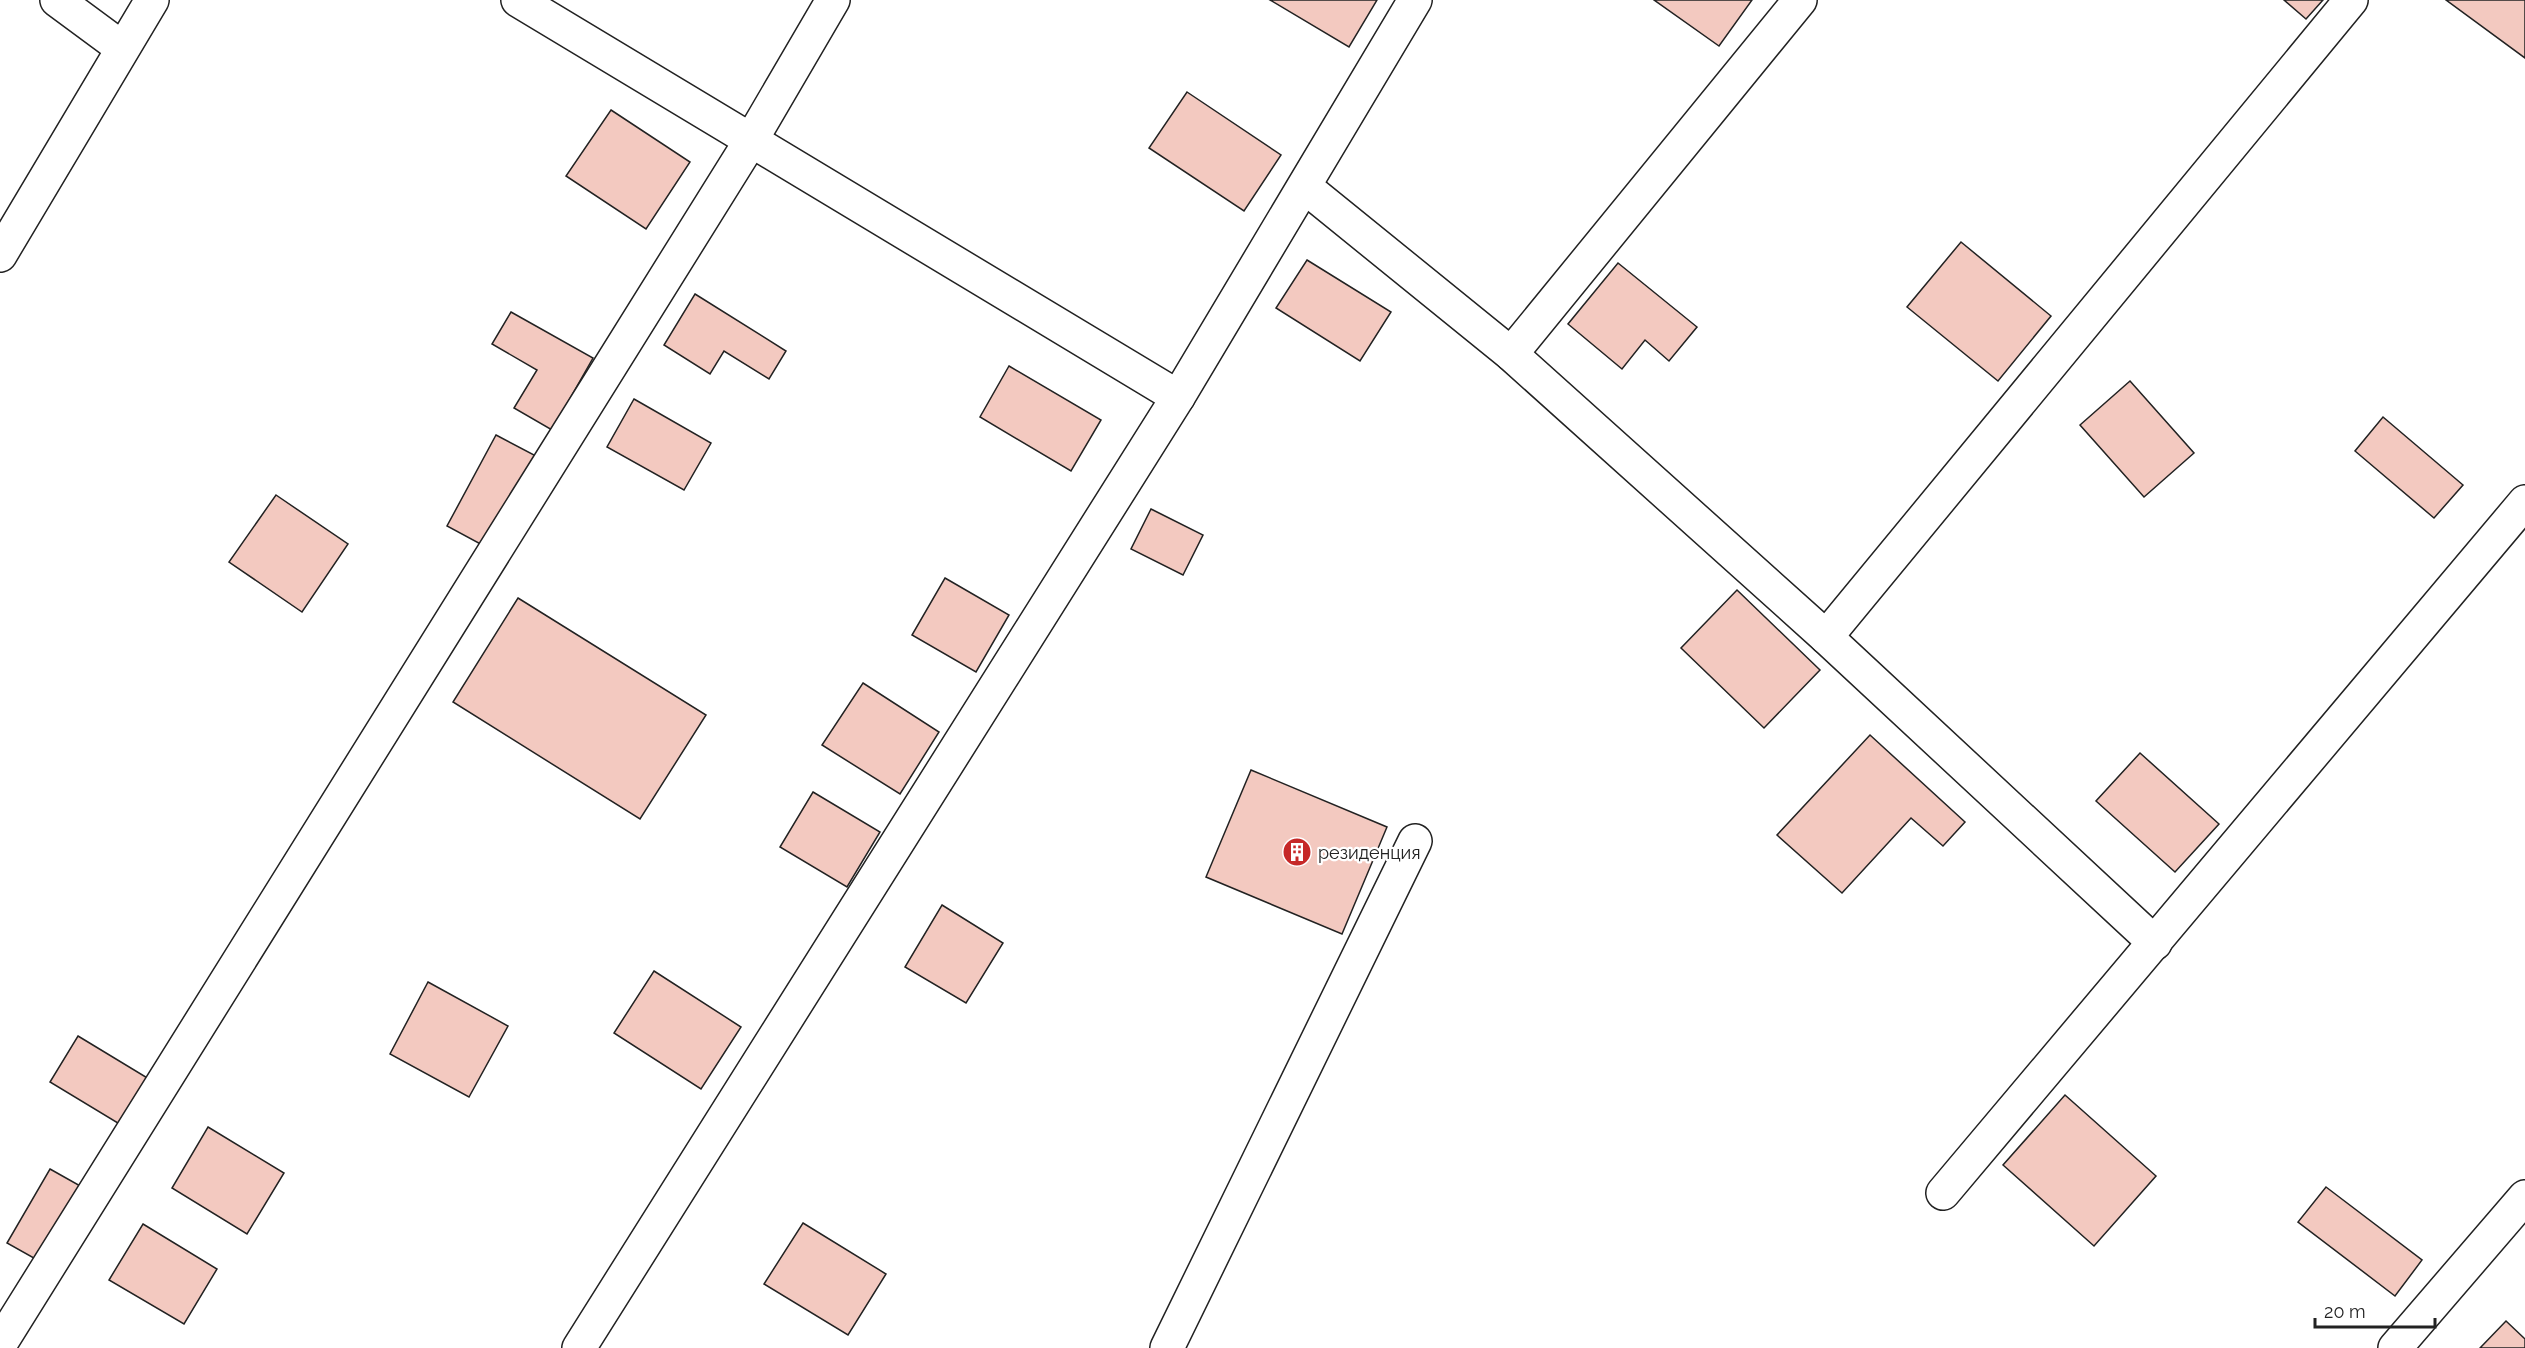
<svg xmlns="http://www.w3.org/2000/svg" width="2525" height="1348" font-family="Raleway,sans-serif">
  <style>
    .building { fill: #f3c9c0; stroke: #222; stroke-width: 1.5 }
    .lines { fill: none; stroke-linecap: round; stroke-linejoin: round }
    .minor-casing { stroke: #222; stroke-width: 36 }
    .highway-casing { stroke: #222; stroke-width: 36 }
    .minor { stroke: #fff; stroke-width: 33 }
    .highway { stroke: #fff; stroke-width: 33 }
    .labels { text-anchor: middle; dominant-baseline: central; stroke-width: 4.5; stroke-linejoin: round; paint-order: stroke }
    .poi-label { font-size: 18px; fill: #222; stroke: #fff; text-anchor: start }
  </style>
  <rect width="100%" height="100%" fill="#fff"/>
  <!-- building -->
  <g class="building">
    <polygon points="1270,0 1377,0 1349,47"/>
    <polygon points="1654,0 1752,0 1719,46"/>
    <polygon points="2284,0 2323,0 2306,19"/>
    <polygon points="2446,0 2525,0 2525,58"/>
    <polygon points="1187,92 1281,155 1244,211 1149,148"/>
    <polygon points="611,110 690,162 646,229 566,176"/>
    <polygon points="1961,242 2051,316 1998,381 1907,307"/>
    <polygon points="1307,260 1391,312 1360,361 1276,308"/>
    <polygon points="1618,263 1697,327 1669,361 1645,340 1622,369 1568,324"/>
    <polygon points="695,294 786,351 769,379 724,351 710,374 664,345"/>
    <polygon points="511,312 593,358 552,430 514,408 537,370 492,344"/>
    <polygon points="1009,366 1101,420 1071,471 980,417"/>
    <polygon points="2130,381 2194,453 2144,497 2080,425"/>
    <polygon points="634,399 711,443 684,490 607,447"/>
    <polygon points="2383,417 2463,485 2434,518 2355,451"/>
    <polygon points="496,435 536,456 486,547 447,526"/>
    <polygon points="276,495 348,544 302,612 229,562"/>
    <polygon points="1151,509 1203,535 1183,575 1131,549"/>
    <polygon points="945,578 1009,615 976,672 912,635"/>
    <polygon points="1737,590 1820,670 1764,728 1681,648"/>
    <polygon points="518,598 706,715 640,819 453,702"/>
    <polygon points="863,683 939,732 900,794 822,745"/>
    <polygon points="1870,735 1965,822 1943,846 1911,818 1842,893 1777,835"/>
    <polygon points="2140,753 2219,824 2175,872 2096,801"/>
    <polygon points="1251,770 1387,827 1342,934 1206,877"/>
    <polygon points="813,792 880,832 847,887 780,847"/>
    <polygon points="942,905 1003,943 966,1003 905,967"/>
    <polygon points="654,971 741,1027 701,1089 614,1033"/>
    <polygon points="428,982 508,1026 469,1097 390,1054"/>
    <polygon points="78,1036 159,1085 131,1131 50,1082"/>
    <polygon points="2065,1095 2156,1176 2094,1246 2003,1165"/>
    <polygon points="208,1127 284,1173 247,1234 172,1188"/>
    <polygon points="50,1169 91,1192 48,1266 7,1243"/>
    <polygon points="2326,1187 2422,1260 2395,1296 2298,1222"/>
    <polygon points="803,1223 886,1274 848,1335 764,1284"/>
    <polygon points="143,1224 217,1269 184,1324 109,1280"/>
    <polygon points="2506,1321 2525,1339 2525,1348 2480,1348"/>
  </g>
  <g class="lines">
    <!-- minor casing -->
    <g class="minor-casing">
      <g id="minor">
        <polyline points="57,0 122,48"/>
        <polyline points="518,0 1178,397"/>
        <polyline points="1305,187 1511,354 1826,637 2155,943"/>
        <polyline points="1511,354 1800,0"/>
        <polyline points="1826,637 2351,0"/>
        <polyline points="1943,1193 2525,502"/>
        <polyline points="0,1344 750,142 833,0"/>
        <polyline points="579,1348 1178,397 1415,0"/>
        <polyline points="1167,1348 1415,841"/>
        <polyline points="2395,1348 2525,1197"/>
      </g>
    </g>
    <!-- highway casing -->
    <g class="highway-casing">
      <polyline id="highway" points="0,255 152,0"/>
    </g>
    <!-- minor -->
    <use href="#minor" class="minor"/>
    <!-- highway -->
    <use href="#highway" class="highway"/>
  </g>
  <!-- icons -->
  <defs>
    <g id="building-disc" transform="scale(1.5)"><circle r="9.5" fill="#c62828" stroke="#fff"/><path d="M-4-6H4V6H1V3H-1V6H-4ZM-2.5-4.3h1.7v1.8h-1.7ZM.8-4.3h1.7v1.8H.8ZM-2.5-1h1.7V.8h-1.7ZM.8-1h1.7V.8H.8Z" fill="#fff"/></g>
  </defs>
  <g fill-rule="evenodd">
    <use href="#building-disc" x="1297" y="852"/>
  </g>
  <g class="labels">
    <!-- poi labels -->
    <g class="poi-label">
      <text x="1318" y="852">резиденция</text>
    </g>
  </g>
  <!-- scale -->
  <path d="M2315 1318v9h120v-9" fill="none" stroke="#222222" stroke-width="3"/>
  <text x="2324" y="1318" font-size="18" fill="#222222" stroke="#ffffff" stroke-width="4.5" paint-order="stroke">20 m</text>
</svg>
